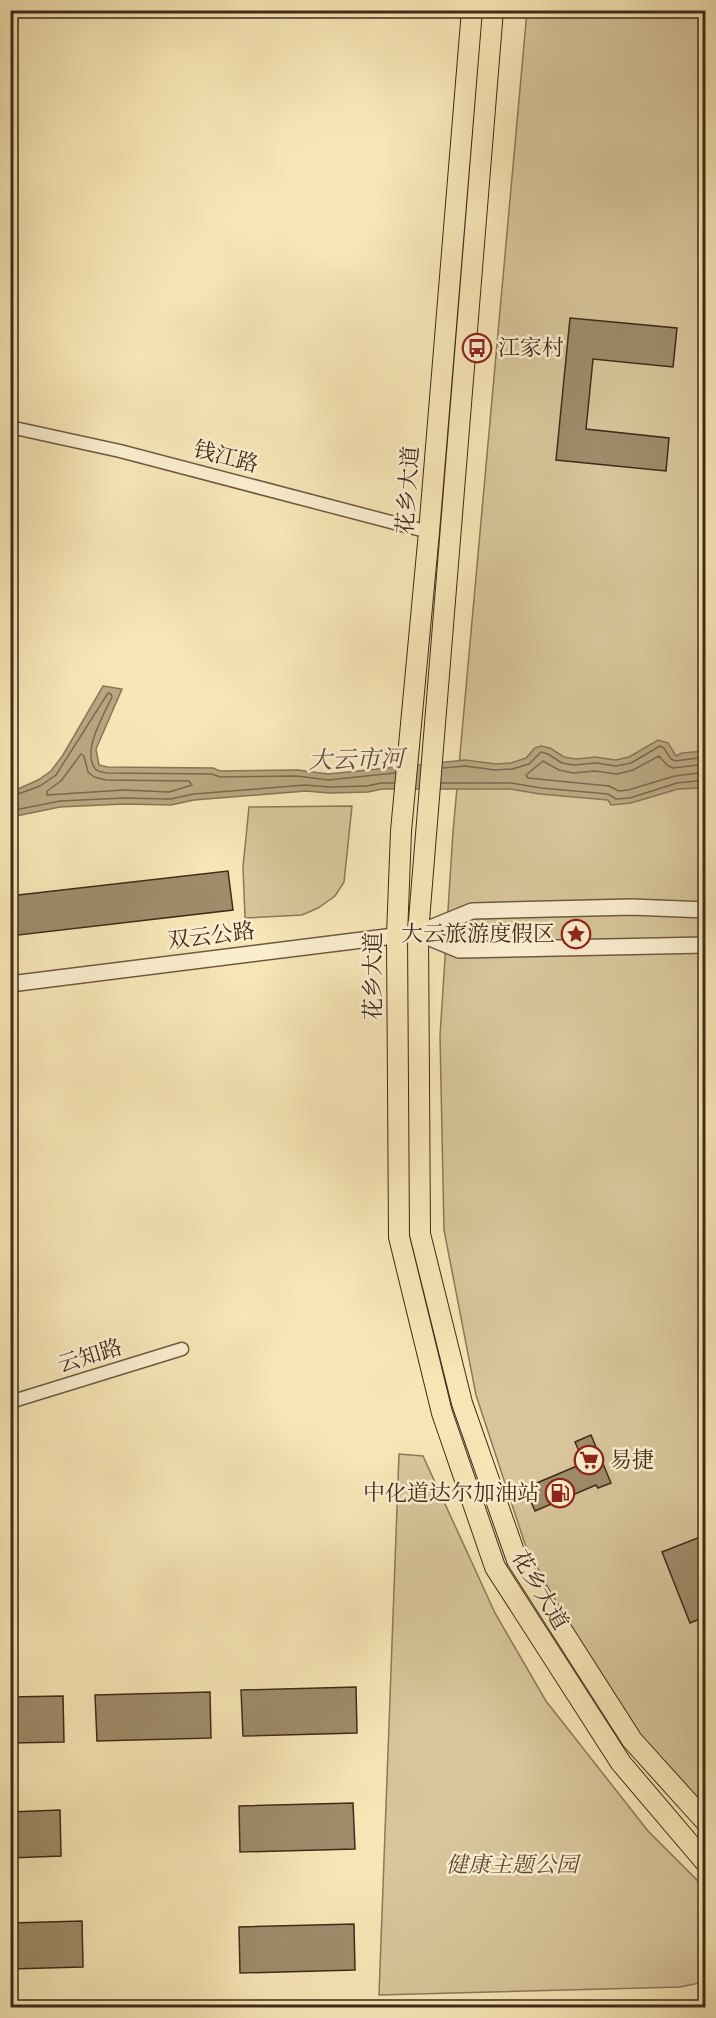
<svg xmlns="http://www.w3.org/2000/svg" width="716" height="2018" font-family="'IM FELL Double Pica','Noto Serif SC',serif">
  <style>
    .green { fill: #d8c59b; stroke: #8c785a; stroke-width: 1.5 }
    .water { fill: #b9a680; stroke: #897557; stroke-width: 1.5 }
    .lines { fill: none; stroke-linecap: round; stroke-linejoin: round }
    .shore { stroke: #7c684d; stroke-width: 1.5 }
    .building { fill: #9f8c6b; stroke: #402b1a; stroke-width: 1.5 }
    .service-casing { stroke: #6e5a41; stroke-width: 9 }
    .minor-casing { stroke: #6e5a41; stroke-width: 15 }
    .tertiary-casing { stroke: #6e5a41; stroke-width: 18 }
    .primary-casing { stroke: #402b1a; stroke-width: 22 }
    .service { stroke: #faeecf; stroke-width: 6 }
    .minor { stroke: #faeecf; stroke-width: 12 }
    .tertiary { stroke: #faeecf; stroke-width: 15 }
    .primary { stroke: #f7e5b5; stroke-width: 20 }
    .labels { text-anchor: middle; dominant-baseline: central; stroke-width: 5; stroke-linejoin: round; paint-order: stroke }
    .poi-label { font-size: 22px; fill: #402b1a; stroke: #faeecf; text-anchor: start }
    .street-label { font-size: 22px; fill: #402b1a; stroke: #faeecf }
    .park-label { font-size: 22px; font-style: italic; fill: #5e4a34; stroke: #faeecf }
    .water-label { font-size: 24px; font-style: italic; fill: #645039; stroke: #faeecf }
  </style>
  <rect width="100%" height="100%" fill="#f7e5b5"/>
  <filter id="stains"><feTurbulence type="fractalNoise" baseFrequency=".00333" numOctaves="4"/><feColorMatrix values="0 0 0 0 .2 0 0 0 0 .09 0 0 0 0 .02 0 0 0 .5 -.17"/></filter>
  <radialGradient id="worn" r=".72"><stop offset=".6" stop-color="#630" stop-opacity="0"/><stop offset="1" stop-color="#630" stop-opacity=".3"/></radialGradient>
  <!-- green -->
  <g class="green">
    <polygon points="527,11 705,11 705,1812 639,1737 560,1610 525,1544 476,1395 444,1230 440,1036 453,832"/>
    <polygon points="352,806 344,882 335,896 318,908 302,915 245,918 243,867 249,807"/>
    <polygon points="399,1454 423,1456 495,1613 546,1701 648,1831 705,1888 705,1982 680,1987 379,1995"/>
  </g>
  <!-- water -->
  <polygon class="water" points="103,686 122,689 96,749 99,765 107,767 213,768 220,771 298,770 328,774 465,760 496,764 511,763 526,758 535,748 541,746 550,748 564,757 576,759 595,757 616,760 629,757 658,740 668,743 676,756 682,753 705,751 705,785 700,788 678,789 631,803 611,805 608,800 540,794 510,789 382,789 368,792 329,793 306,791 194,800 171,805 124,804 60,807 11,817 11,792 38,780 51,771 63,755"/>
  <g class="lines">
    <!-- shore -->
    <g class="shore">
      <polygon points="81,754 84,756 88,772 94,777 106,780 189,781 192,785 169,792 124,790 47,795 47,791 61,781"/>
      <polyline points="706,764 673,768 667,765 659,756 633,770 617,774 595,771 573,773 559,770 543,761 526,775 528,778 609,786 619,791 628,790 675,776 706,772"/>
      <polyline points="443,768 465,766 495,770 512,769 529,764 541,752 548,754 562,763 574,765 596,763 616,766 631,763 660,746 664,748 670,758 675,761 706,757"/>
      <polyline points="441,783 511,783 541,788 608,794 616,799 630,798 677,783 706,780"/>
      <path d="M10 797 40 786 56 775 108 693 111 694 112 697C104 714 83 749 94 767 96 772 102 772 107 773L212 774 220 777 297 776 328 780 395 773"/>
      <polyline points="10,811 60,801 124,798 170,799 194,794 305,785 329,787 367,786 381,783 394,783"/>
    </g>
  </g>
  <!-- building -->
  <g class="building">
    <polygon points="570,318 677,328 673,367 593,359 586,429 669,438 666,471 556,460"/>
    <polygon points="228,871 233,910 10,936 10,896"/>
    <polygon points="591,1435 611,1483 598,1488 596,1485 535,1511 525,1488 584,1463 575,1442"/>
    <polygon points="705,1535 705,1617 690,1623 662,1552"/>
    <polygon points="356,1687 357,1733 243,1736 241,1690"/>
    <polygon points="210,1692 211,1738 97,1741 95,1695"/>
    <polygon points="63,1696 64,1742 10,1743 10,1697"/>
    <polygon points="353,1803 355,1849 240,1852 239,1806"/>
    <polygon points="60,1810 61,1856 10,1858 10,1812"/>
    <polygon points="82,1921 83,1967 10,1969 10,1923"/>
    <polygon points="354,1924 355,1970 240,1973 239,1927"/>
  </g>
  <g class="lines">
    <!-- service casing -->
    <g class="service-casing">
      <polyline id="service" points="10,443 14,428"/>
    </g>
    <!-- minor casing -->
    <g class="minor-casing">
      <g id="minor">
        <polyline points="10,427 120,451 429,532"/>
        <polyline points="10,1402 182,1349"/>
      </g>
    </g>
    <!-- tertiary casing -->
    <g class="tertiary-casing">
      <g id="tertiary">
        <polyline points="418,933 459,950 706,945"/>
        <polyline points="10,984 418,933 472,911 632,907 706,910"/>
      </g>
    </g>
    <!-- primary casing -->
    <g class="primary-casing">
      <g id="primary">
        <polyline points="472,10 429,532 401,831 397,935 399,1237 442,1413 495,1567 621,1763 706,1863"/>
        <polyline points="493,10 418,933 420,1234 462,1403 517,1560 632,1740 706,1822"/>
      </g>
    </g>
    <!-- service -->
    <use href="#service" class="service"/>
    <!-- minor -->
    <use href="#minor" class="minor"/>
    <!-- tertiary -->
    <use href="#tertiary" class="tertiary"/>
    <!-- primary -->
    <use href="#primary" class="primary"/>
  </g>
  <!-- icons -->
  <defs>
    <g id="bus-ring" transform="scale(1.5)"><circle r="9.5" fill="#faeecf" stroke="#8f2418" stroke-width="1.5"/><path d="M-5-6H5V4H4V6H2V4H-2V6H-4V4H-5ZM-3.5-4V0h7V-4ZM-3.5 1.2v1.5H-2V1.2ZM2 1.2v1.5H3.5V1.2Z" fill="#8f2418"/></g>
    <g id="sight-ring" transform="scale(1.5)"><circle r="9.5" fill="#faeecf" stroke="#8f2418" stroke-width="1.5"/><path d="M0-6L1.8-2.2L6-1.7L2.9 1.2L3.7 5.4L0 3.3L-3.7 5.4L-2.9 1.2L-6-1.7L-1.8-2.2Z" fill="#8f2418"/></g>
    <g id="supermarket-ring" transform="scale(1.5)"><circle r="9.5" fill="#faeecf" stroke="#8f2418" stroke-width="1.5"/><path d="M-6-5.5h2.5l.6 2H6L4.5 2H-2.5L-4.4-4H-6ZM-1.5 3.2a1.3 1.3 0 1 0 .1 0ZM3 3.2a1.3 1.3 0 1 0 .1 0Z" fill="#8f2418"/></g>
    <g id="fuel-ring" transform="scale(1.5)"><circle r="9.5" fill="#faeecf" stroke="#8f2418" stroke-width="1.5"/><path d="M-5.5-6h7V0h2V4h1.3V-2.5L3-4.5l.8-.8L6-3V5H2.5V1h-1V6h-7ZM-4.2-4.7v3.2H.2V-4.7Z" fill="#8f2418"/></g>
  </defs>
  <g fill-rule="evenodd">
    <use href="#bus-ring" x="477" y="348"/>
    <use href="#sight-ring" x="576" y="934"/>
    <use href="#supermarket-ring" x="589" y="1460"/>
    <use href="#fuel-ring" x="560" y="1493"/>
  </g>
  <g class="labels">
    <!-- poi labels -->
    <g class="poi-label">
      <text x="498" y="348">江家村</text>
      <text x="555" y="934" text-anchor="end">大云旅游度假区</text>
      <text x="610" y="1460">易捷</text>
      <text x="539" y="1493" text-anchor="end">中化道达尔加油站</text>
    </g>
    <!-- street labels -->
    <g class="street-label">
      <text transform="translate(226 457) rotate(15)">钱江路</text>
      <text transform="translate(408 490) rotate(-86)">花乡大道</text>
      <text transform="translate(211 936) rotate(-7)">双云公路</text>
      <text transform="translate(373 976) rotate(-90)">花乡大道</text>
      <text transform="translate(90 1356) rotate(-17)">云知路</text>
      <text transform="translate(540 1590) rotate(59)">花乡大道</text>
    </g>
    <!-- park labels -->
    <g class="park-label">
      <text x="512" y="1865">健康主题公园</text>
    </g>
    <!-- water labels -->
    <g class="water-label">
      <text transform="translate(356 760) rotate(-1)">大云市河</text>
    </g>
  </g>
  <!-- margin -->
  <rect width="716" height="2018" fill="none" stroke="#f7e5b5" stroke-width="36"/>
  <rect x="12" y="12" width="692" height="1994" fill="none" stroke="#402b1a" stroke-width="3"/>
  <rect x="18" y="18" width="680" height="1982" fill="none" stroke="#402b1a" stroke-width="1.5"/>
  <rect width="100%" height="100%" filter="url(#stains)"/>
  <rect width="100%" height="100%" fill="url(#worn)"/>
</svg>
